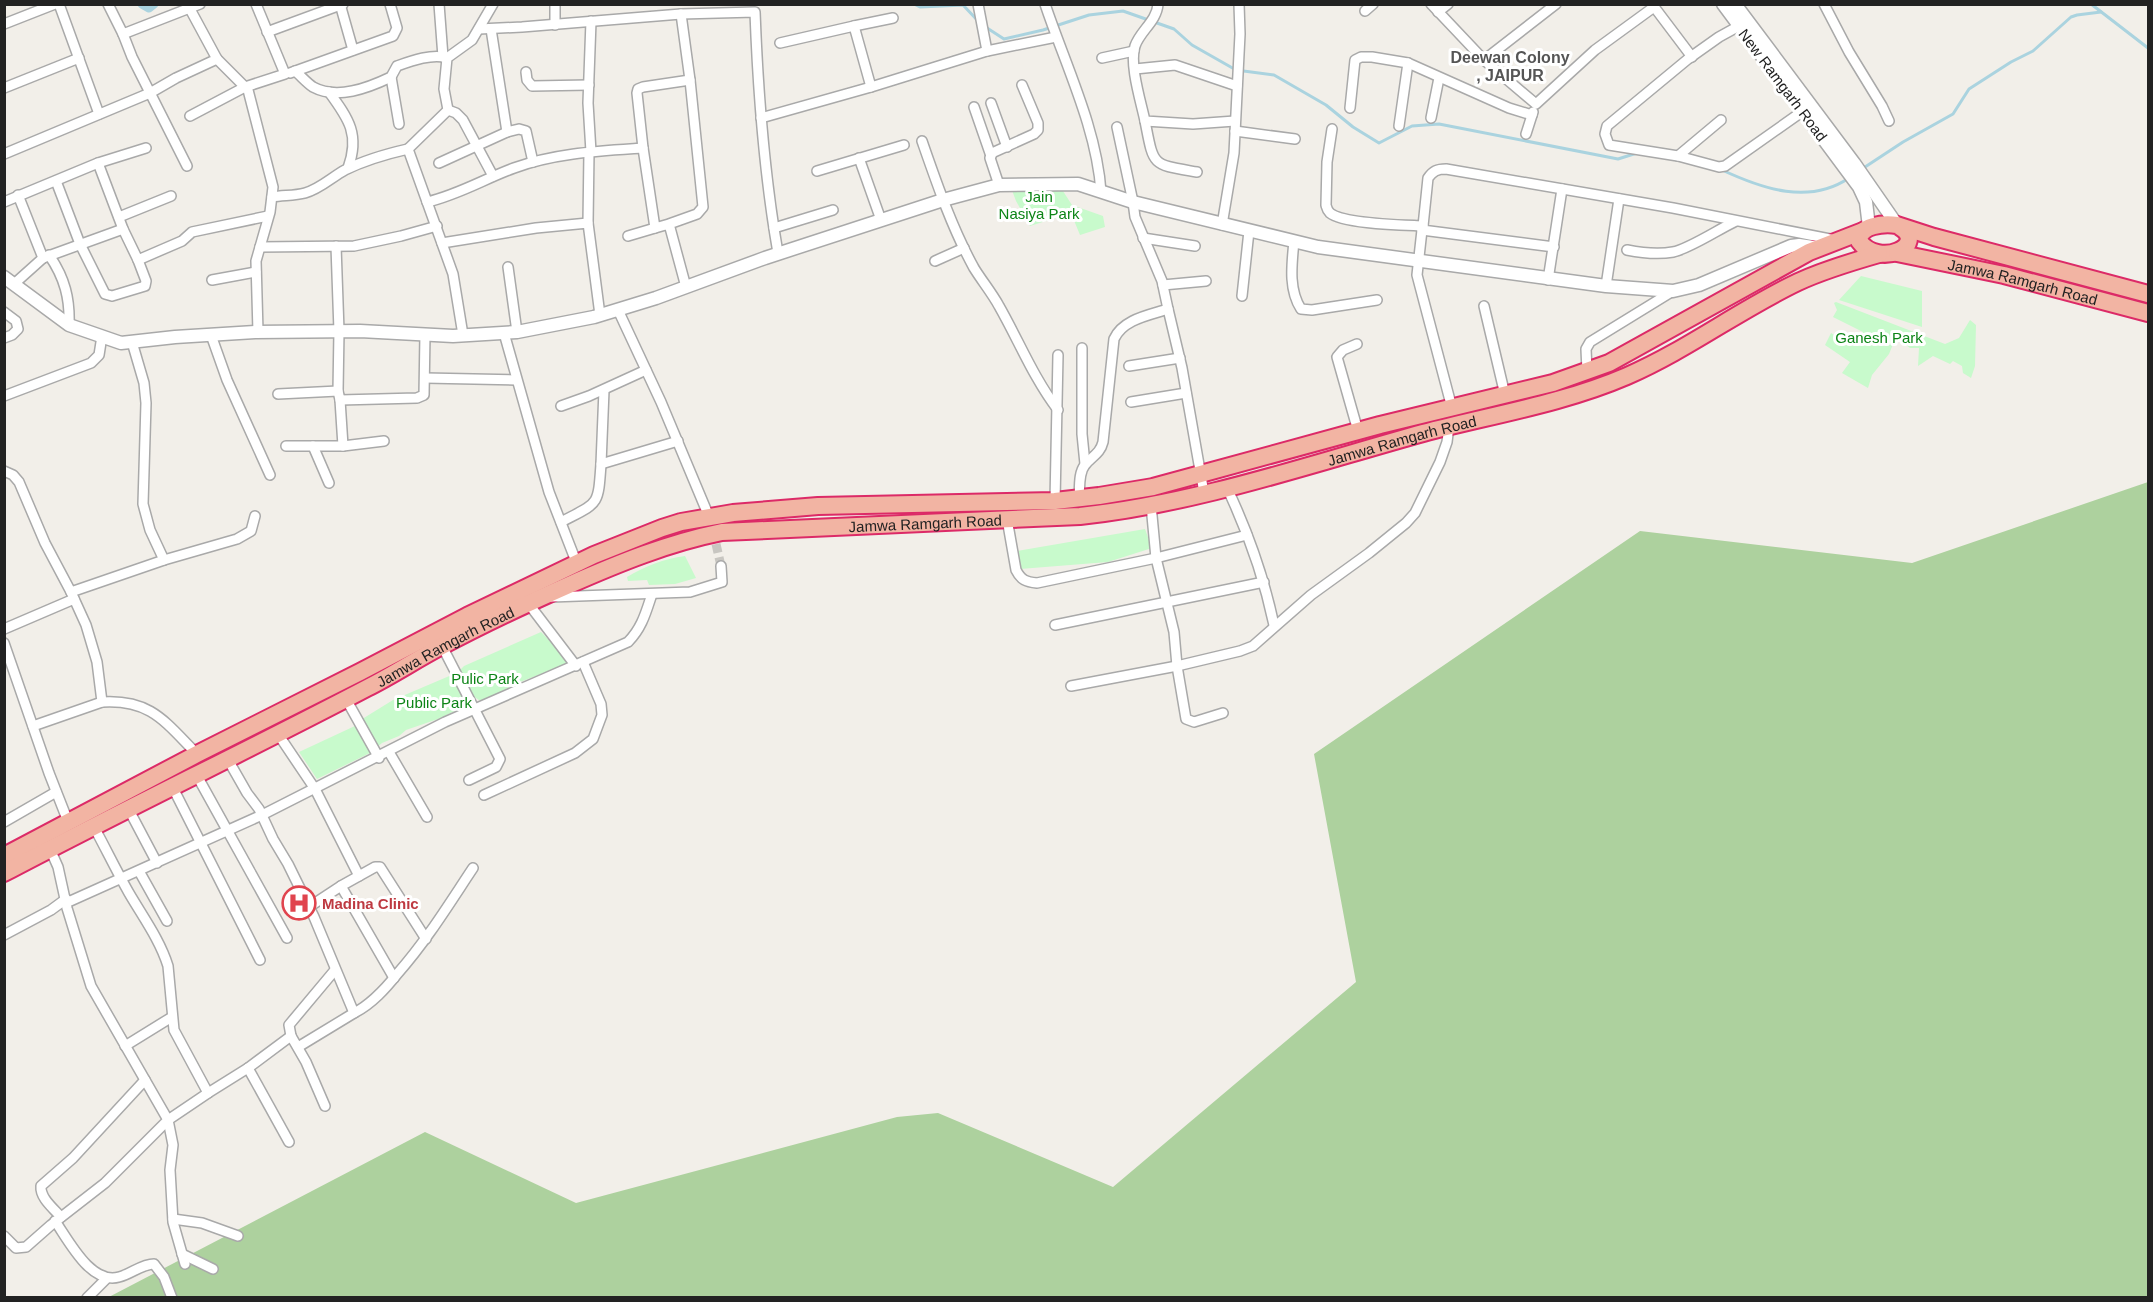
<svg xmlns="http://www.w3.org/2000/svg" width="2153" height="1302" font-family="Arial,sans-serif">
  <style>
    .forest { fill: #add19e }
    .park { fill: #c8facc }
    .lines { fill: none; stroke-linecap: round; stroke-linejoin: round }
    .stream { stroke: #aad3df; stroke-width: 3 }
    .canal { stroke: #aad3df; stroke-width: 9 }
    .minor-tunnel { stroke: #c8c6c1; stroke-width: 9; stroke-dasharray: 9 4.5; stroke-linecap: butt }
    .minor-casing { stroke: #a9a9a9; stroke-width: 12 }
    .tertiary-casing { stroke: #a9a9a9; stroke-width: 15 }
    .trunk-casing { stroke: #dc2a67; stroke-width: 20 }
    .minor { stroke: #fff; stroke-width: 9 }
    .tertiary { stroke: #fff; stroke-width: 12 }
    .trunk { stroke: #f2b4a3; stroke-width: 16 }
    .labels { text-anchor: middle; dominant-baseline: central; stroke-width: 6; stroke-linejoin: round; paint-order: stroke }
    .street-label { font-size: 15px; fill: #222; stroke: #fff }
    .park-label { font-size: 15px; fill: #0c8416; stroke: #fff }
    .health-label { font-size: 15px; font-weight: bold; fill: #be3a42; stroke: #fff; text-anchor: start }
    .neighbourhood-label { font-size: 16px; font-weight: bold; fill: #555; stroke: #fff }
  </style>
  <rect width="100%" height="100%" fill="#f2efe9"/>
  <!-- forest -->
  <polygon class="forest" points="2148,482 2148,1297 107,1298 425,1132 576,1203 897,1117 938,1113 1113,1187 1356,982 1314,754 1640,531 1912,563"/>
  <!-- park -->
  <g class="park">
    <polygon points="1010,185 1061,188 1072,205 1103,216 1105,227 1080,235 1073,218 1065,215 1030,226 1016,201"/>
    <polygon points="1861,276 1922,291 1922,327 1839,300"/>
    <polygon points="1836,302 1945,344 1959,338 1970,320 1976,325 1975,366 1971,378 1963,373 1962,366 1953,361 1950,364 1933,356 1918,366 1919,348 1910,348 1896,337 1889,354 1872,375 1868,388 1842,373 1850,362 1825,345 1831,333 1848,343 1859,342 1863,332 1833,317 1837,310 1834,303"/>
    <polygon points="1145,529 1152,548 1108,562 1020,569 1017,551"/>
    <path d="M685 556 696 578 675 584 649 585 647 580 628 581 627 577C646 566 663 559 685 556Z"/>
    <polygon points="541,632 567,658 569,663 515,684 482,702 473,696 459,671 464,666"/>
    <polygon points="454,674 467,705 438,719 406,730 399,736 382,743 370,753 317,779 299,752 357,725 359,721 393,700"/>
  </g>
  <g class="lines">
    <!-- stream -->
    <g class="stream">
      <polyline points="914,4 920,7 963,5 979,22"/>
      <polyline points="2091,4 2148,48"/>
      <polyline points="984,26 1004,39 1043,30 1089,15 1123,11 1174,29 1192,45 1236,70 1274,75 1326,105 1353,127 1379,143 1412,126 1439,124 1618,159 1637,153"/>
      <polyline points="1862,169 1903,142 1953,114 1969,89 2011,62 2033,51 2071,17 2077,15 2101,12"/>
      <path d="M1722 170C1763 189 1809 205 1849 178"/>
    </g>
    <!-- canal -->
    <polyline class="canal" points="142,4 149,8 154,4"/>
    <!-- minor-tunnel -->
    <polyline class="minor-tunnel" points="716,544 721,566"/>
    <!-- minor casing -->
    <g class="minor-casing">
      <g id="minor">
        <polyline points="59,4 99,114"/>
        <polyline points="108,4 123,34 200,4"/>
        <polyline points="340,4 353,50"/>
        <polyline points="439,4 443,57"/>
        <polyline points="555,4 555,25"/>
        <path d="M1045 4C1065 64 1097 129 1101 192"/>
        <path d="M1158 4C1157 21 1140 31 1135 46 1129 64 1141 102 1145 121L1193 124 1235 121"/>
        <polyline points="1431,4 1484,60 1536,104 1595,50 1654,7"/>
        <polyline points="1652,4 1692,57"/>
        <polyline points="1824,4 1849,52 1882,106 1889,121"/>
        <polyline points="1365,11 1373,4"/>
        <polyline points="1438,12 1448,4"/>
        <polyline points="681,14 690,80"/>
        <polyline points="591,21 588,103 591,152"/>
        <polyline points="4,24 55,4"/>
        <polyline points="854,26 893,18"/>
        <path d="M479 29 522 27 681 14 755 12C758 93 764 173 778 253"/>
        <polyline points="267,32 343,4"/>
        <polyline points="123,34 132,57 187,166"/>
        <polyline points="987,51 1056,37"/>
        <polyline points="1102,58 1134,51"/>
        <polyline points="217,59 248,90 273,187 270,212 256,261 258,332"/>
        <polyline points="1484,60 1556,4"/>
        <polyline points="1135,69 1175,65 1237,86"/>
        <path d="M295 71C301 76 307 83 313 87 337 100 368 88 391 77L397 66C411 61 433 53 447 58"/>
        <polyline points="526,72 527,80 532,86 589,85"/>
        <polyline points="290,73 393,36 397,28 390,4"/>
        <polyline points="391,77 399,124"/>
        <polyline points="871,87 987,51 978,4"/>
        <polyline points="4,88 79,58"/>
        <path d="M329 92C349 119 360 135 348 168"/>
        <polyline points="991,103 1007,147"/>
        <polyline points="974,107 991,156"/>
        <polyline points="1350,108 1355,60 1361,57 1372,57 1408,63 1509,108 1532,115"/>
        <polyline points="448,110 456,113 463,120 493,176"/>
        <polyline points="190,116 245,87 285,74 256,4"/>
        <polyline points="761,118 871,87 854,26 780,43"/>
        <polyline points="1431,118 1439,78"/>
        <polyline points="1721,120 1678,156 1609,145 1605,134 1607,126 1688,59 1719,37 1739,26"/>
        <path d="M1145 121C1154 167 1151 164 1197 172"/>
        <polyline points="1399,126 1408,63"/>
        <polyline points="1117,127 1133,202 1135,217 1162,281 1168,309"/>
        <path d="M1332 129 1327 162 1326 205C1327 209 1327 210 1330 213 1343 224 1404 225 1423 226L1428 178C1433 171 1437 169 1446 169L1673 208 1835 240"/>
        <polyline points="1235,131 1295,139"/>
        <polyline points="507,132 519,129 526,131 533,162"/>
        <polyline points="1526,134 1533,112"/>
        <path d="M922 141C937 184 952 228 974 268 982 281 992 293 999 306 1019 341 1033 377 1058 410"/>
        <polyline points="4,154 150,93 176,78 217,59 190,9"/>
        <polyline points="1678,156 1719,167 1725,166 1803,111"/>
        <polyline points="859,158 881,220"/>
        <polyline points="98,163 123,229 138,260 182,241 192,232 268,216"/>
        <polyline points="439,163 507,132 491,29"/>
        <polyline points="817,171 904,145"/>
        <polyline points="56,181 80,244 105,294 112,296 145,286 146,281 138,260"/>
        <polyline points="999,185 990,158 992,153 1034,134 1038,130 1038,123 1022,85"/>
        <path d="M272 197C283 195 294 196 305 193 320 189 332 177 345 170 365 160 386 154 408 149"/>
        <polyline points="4,202 98,163 146,148"/>
        <path d="M427 202C458 195 484 179 514 168 555 153 599 151 643 148"/>
        <polyline points="119,217 171,196"/>
        <polyline points="588,223 589,152"/>
        <polyline points="669,224 697,214 703,207 690,80 643,87 638,89 637,93 643,148 655,228 669,224 686,287"/>
        <polyline points="1222,225 1234,153 1240,34 1239,4"/>
        <polyline points="1423,226 1422,230 1554,247"/>
        <polyline points="774,228 833,210"/>
        <polyline points="1422,230 1417,275 1452,408"/>
        <polyline points="628,236 655,228"/>
        <polyline points="1143,238 1195,246"/>
        <path d="M1294 241C1292 263 1288 289 1301 309L1312 310 1377 300"/>
        <polyline points="442,243 536,228 588,223 600,315"/>
        <polyline points="336,246 339,331 338,391 340,400 417,398 424,395 425,334"/>
        <polyline points="260,247 354,246 401,236 437,226"/>
        <path d="M1627 250C1642 253 1657 255 1673 252 1689 249 1719 229 1736 221"/>
        <path d="M49 255C65 278 70 299 69 325"/>
        <polyline points="43,258 123,229"/>
        <polyline points="935,261 964,248"/>
        <polyline points="508,267 517,332"/>
        <polyline points="212,280 256,272"/>
        <polyline points="1548,280 1562,189"/>
        <polyline points="14,284 43,258 18,195"/>
        <polyline points="1163,285 1206,281"/>
        <polyline points="1606,286 1619,199"/>
        <polyline points="1242,296 1249,231"/>
        <polyline points="1484,306 1505,395"/>
        <polyline points="618,310 661,402 710,519"/>
        <polyline points="4,312 16,321 18,329 12,335 4,338"/>
        <polyline points="504,333 549,492 577,564"/>
        <polyline points="211,335 227,380 270,475"/>
        <polyline points="463,335 453,274 408,149 448,110 444,89 447,58 472,40 493,4"/>
        <polyline points="132,342 144,383 146,403 143,504 150,530 164,560"/>
        <polyline points="1357,344 1343,350 1337,357 1358,431"/>
        <polyline points="1082,348 1082,434 1085,464"/>
        <polyline points="1129,366 1180,358"/>
        <polyline points="1587,371 1586,349 1590,342 1673,291"/>
        <polyline points="425,378 516,380"/>
        <polyline points="604,390 601,464 678,441"/>
        <polyline points="278,394 338,391"/>
        <polyline points="4,396 91,363 99,355 102,336"/>
        <polyline points="340,400 343,446"/>
        <polyline points="1131,402 1186,393"/>
        <polyline points="561,406 589,396 646,370"/>
        <polyline points="286,446 343,446 384,441"/>
        <polyline points="313,446 329,483"/>
        <polyline points="4,471 13,475 19,482 45,543 71,592 86,625 97,662 102,702 33,726"/>
        <path d="M1227 488C1248 532 1264 578 1274 625"/>
        <path d="M1079 499C1080 489 1078 473 1085 465 1092 456 1100 454 1103 442L1114 339C1123 319 1150 315 1168 309L1182 368 1204 493"/>
        <polyline points="1055,501 1058,355"/>
        <polyline points="1151,505 1156,558 1174,632 1177,666 1186,719 1194,722 1223,713"/>
        <path d="M1007 519 1016 570C1021 580 1026 582 1037 583L1156 558 1247 535"/>
        <path d="M561 522C599 502 598 507 601 464"/>
        <polyline points="71,592 164,560 237,539 251,531 255,516"/>
        <polyline points="551,597 690,592 722,582 721,566"/>
        <polyline points="528,603 576,666"/>
        <polyline points="1055,625 1264,582"/>
        <polyline points="4,629 74,599"/>
        <polyline points="4,643 49,773 69,824"/>
        <polyline points="442,646 500,759 496,767 469,780"/>
        <polyline points="1071,686 1177,666 1240,651 1253,646 1311,595 1369,553 1406,523 1415,513 1440,462 1447,442 1449,426"/>
        <polyline points="346,699 379,758"/>
        <path d="M102 702C151 699 165 722 197 754"/>
        <polyline points="278,734 315,789 359,876"/>
        <polyline points="389,752 427,817"/>
        <polyline points="227,758 247,793 259,809 273,839 288,864 314,917 354,1013 298,1047"/>
        <polyline points="196,774 287,938"/>
        <polyline points="172,786 260,960"/>
        <polyline points="484,795 575,753 593,739 602,715 601,704 583,662"/>
        <polyline points="129,810 157,863"/>
        <polyline points="4,822 56,792"/>
        <path d="M94 827C106 849 117 872 129 893 143 917 160 940 168 966L174 1030 208 1093 168 1120 173 1145 170 1170 173 1222 185 1264"/>
        <polyline points="139,871 167,921"/>
        <path d="M66 903 262 815 445 722 628 642C642 628 646 612 652 594"/>
        <polyline points="309,907 341,886"/>
        <polyline points="4,935 51,910 66,899"/>
        <polyline points="394,978 341,886 375,867 380,867 426,939"/>
        <path d="M354 1013C372 1004 386 988 398 973 427 940 449 904 473 868"/>
        <polyline points="291,1036 289,1025 335,970"/>
        <polyline points="125,1046 172,1017"/>
        <polyline points="248,1068 289,1142"/>
        <polyline points="208,1093 248,1068 291,1036 306,1062 325,1106"/>
        <path d="M61 1217C53 1208 40 1198 41 1186L73 1158 145 1080"/>
        <polyline points="173,1219 202,1223 238,1236"/>
        <path d="M55 1221C69 1241 91 1285 119 1277 131 1274 142 1264 154 1264L164 1277 172 1298"/>
        <polyline points="4,1236 16,1248 26,1247 51,1225 105,1183 168,1120 91,986 67,908 58,867 50,849"/>
        <polyline points="182,1254 213,1269"/>
        <polyline points="87,1298 107,1278"/>
      </g>
    </g>
    <!-- tertiary casing -->
    <g class="tertiary-casing">
      <g id="tertiary">
        <polyline points="1723,4 1859,187 1866,202 1869,227"/>
        <polyline points="1735,4 1854,163 1897,225"/>
        <polyline points="4,277 69,325 121,343 175,337 255,332 360,331 453,336 517,332 594,317 656,298 765,258 943,200 999,185 1078,184 1133,202 1318,247 1606,286 1673,291 1699,285 1791,246 1799,245 1819,248"/>
      </g>
    </g>
    <!-- trunk casing -->
    <g class="trunk-casing">
      <g id="trunk">
        <path d="M1900 227C1929 245 1879 269 1859 241 1859 225 1884 223 1897 225L1934 237 2148 294"/>
        <path id="s1" d="M1897 253 2004 275 2148 313"/>
        <polyline points="4,856 197,754 360,672 467,616 594,555 662,528 681,522 733,513 818,506 1055,501 1099,496 1153,487 1380,425 1553,383 1609,363 1809,252 1863,231"/>
        <path id="s2" d="M4 873C125 809 247 751 367 688 393 675 417 659 442 646 483 624 526 604 569 585 619 563 668 543 722 532L1080 516C1195 504 1311 464 1423 433 1491 415 1562 404 1627 376 1687 350 1739 310 1798 282 1824 270 1851 262 1879 254"/>
      </g>
    </g>
    <!-- minor -->
    <use href="#minor" class="minor"/>
    <!-- tertiary -->
    <use href="#tertiary" class="tertiary"/>
    <!-- trunk -->
    <use href="#trunk" class="trunk"/>
  </g>
  <!-- icons -->
  <defs>
    <g id="hospital-ring" transform="scale(1.725)"><circle r="9.5" fill="#fff" stroke="#e0444e" stroke-width="1.5"/><path d="M-5-5h3v3.5h4V-5h3V5h-3V1.5h-4V5h-3Z" fill="#e0444e"/></g>
  </defs>
  <g fill-rule="evenodd">
    <use href="#hospital-ring" x="299" y="903"/>
  </g>
  <g class="labels">
    <!-- street labels -->
    <g class="street-label">
      <text transform="translate(1783 85) rotate(53)">New Ramgarh Road</text>
      <text stroke="none"><textPath href="#s1" startOffset="129">Jamwa Ramgarh Road</textPath></text>
      <text stroke="none"><textPath href="#s2" startOffset="1486">Jamwa Ramgarh Road</textPath></text>
      <text stroke="none"><textPath href="#s2" startOffset="1000">Jamwa Ramgarh Road</textPath></text>
      <text stroke="none"><textPath href="#s2" startOffset="496">Jamwa Ramgarh Road</textPath></text>
    </g>
    <!-- park labels -->
    <g class="park-label">
      <text x="1039" y="196">Jain<tspan x="1039" dy="17">Nasiya Park</tspan></text>
      <text x="1879" y="337">Ganesh Park</text>
      <text x="485" y="678">Pulic Park</text>
      <text x="434" y="702">Public Park</text>
    </g>
    <!-- health labels -->
    <g class="health-label">
      <text x="322" y="903">Madina Clinic</text>
    </g>
    <!-- neighbourhood labels -->
    <g class="neighbourhood-label">
      <text x="1510" y="57">Deewan Colony<tspan x="1510" dy="18">, JAIPUR</tspan></text>
    </g>
  </g>
  <!-- border -->
  <rect width="2153" height="1302" fill="none" stroke="#222222" stroke-width="12"/>
</svg>
